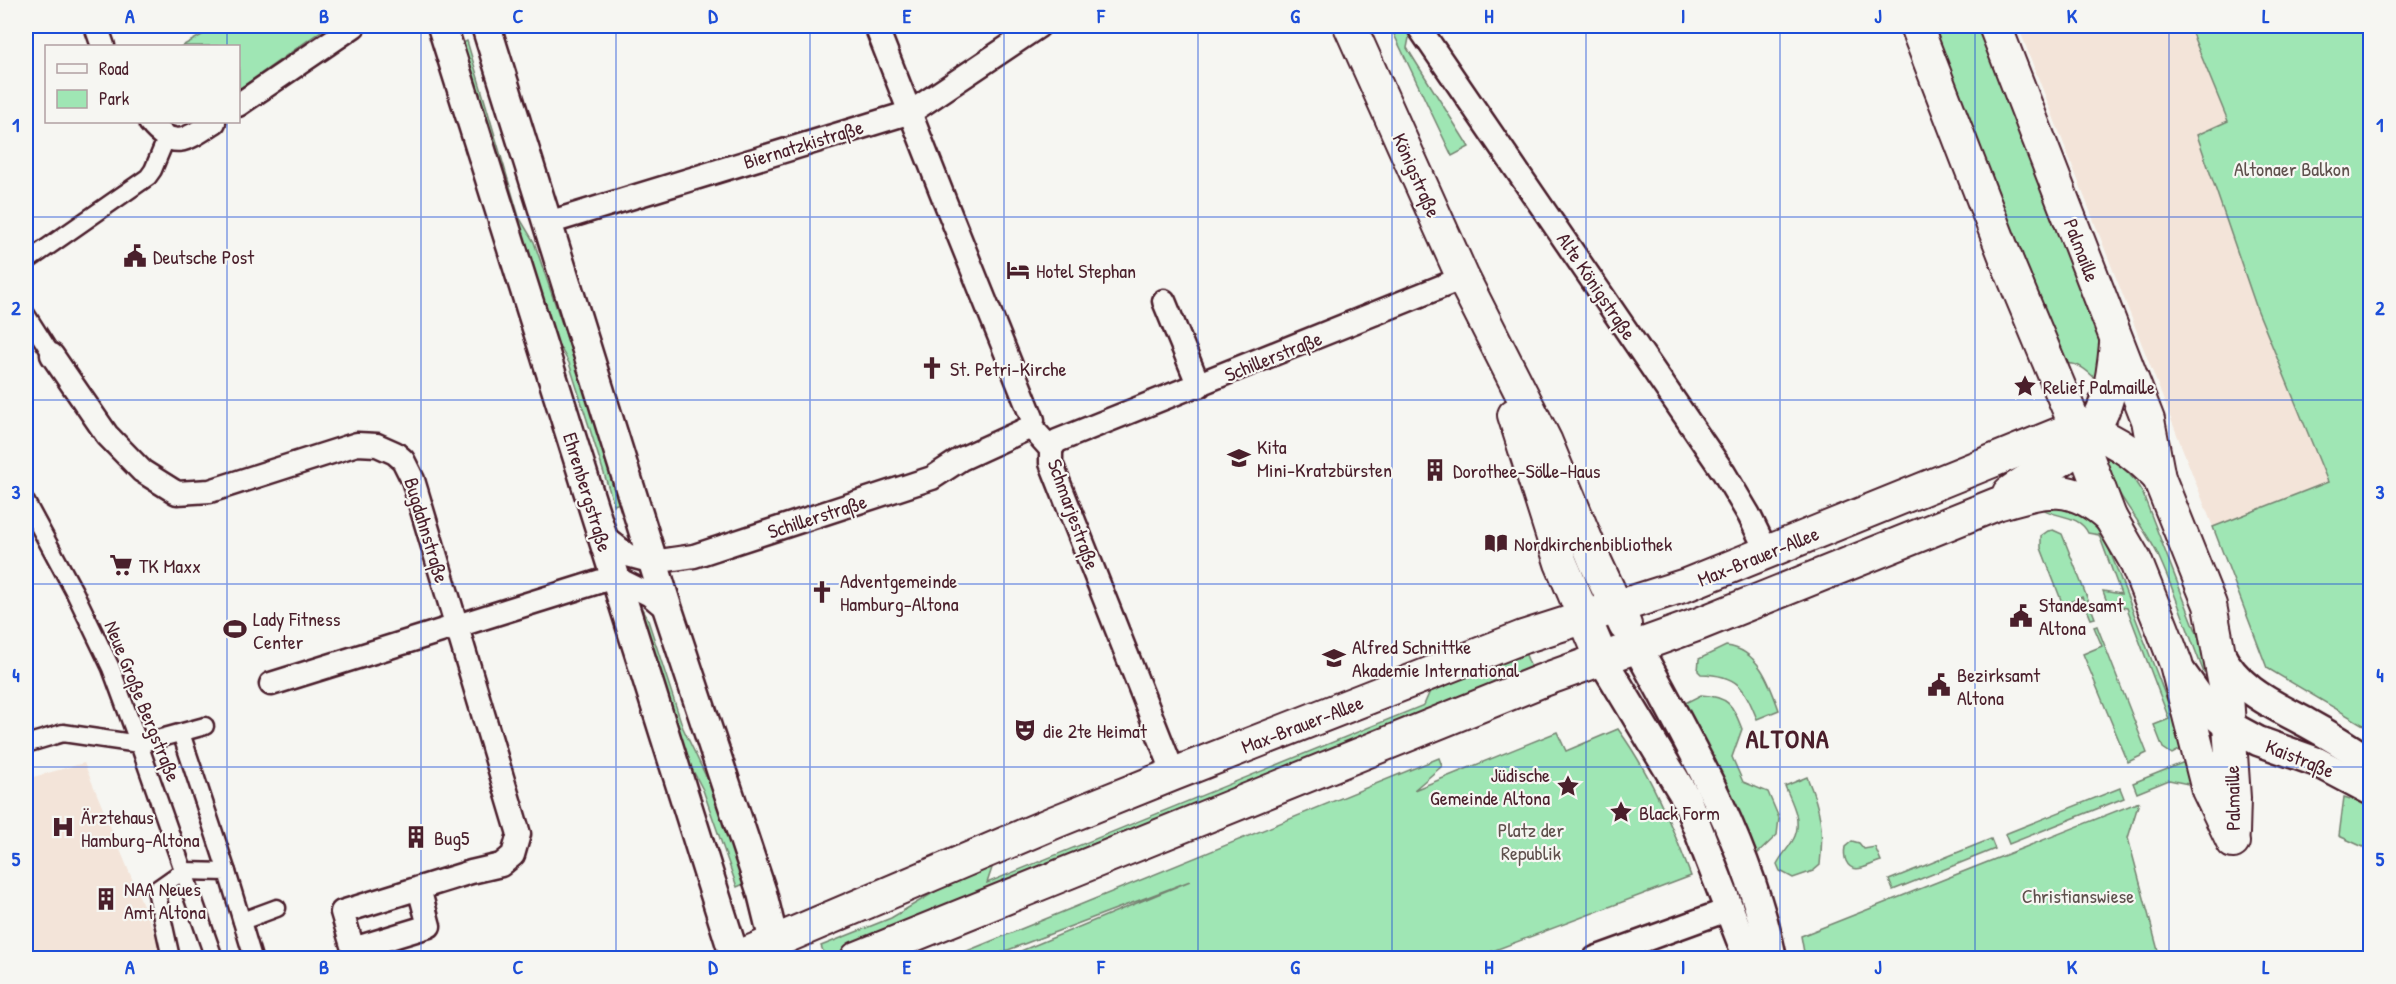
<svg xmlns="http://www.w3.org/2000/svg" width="2396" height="984" font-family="'Patrick Hand',sans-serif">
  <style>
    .built { fill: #f3e4d9 }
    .green { fill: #9fe6b4; stroke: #748270; stroke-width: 1.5 }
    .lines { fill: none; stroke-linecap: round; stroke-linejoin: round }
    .pedestrian-casing { stroke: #4a1f2b; stroke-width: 21 }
    .minor-casing { stroke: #4a1f2b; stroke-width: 27 }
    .tertiary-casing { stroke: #4a1f2b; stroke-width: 33 }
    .secondary-casing { stroke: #4a1f2b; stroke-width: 36 }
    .pedestrian { stroke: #f6f6f2; stroke-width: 16 }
    .minor { stroke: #f6f6f2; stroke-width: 22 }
    .tertiary { stroke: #f6f6f2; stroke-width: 28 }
    .secondary { stroke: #f6f6f2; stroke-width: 32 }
    .grid { fill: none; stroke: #1d4ed8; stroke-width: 1.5; stroke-opacity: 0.55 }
    .labels { text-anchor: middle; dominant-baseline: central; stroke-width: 4.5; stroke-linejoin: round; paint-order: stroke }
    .street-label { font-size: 20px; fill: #4a1f2b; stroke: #f6f6f2 }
    .park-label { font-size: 20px; fill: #5f514d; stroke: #f6f6f2 }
    .poi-label { font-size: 20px; fill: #4a1f2b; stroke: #f6f6f2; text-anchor: start }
    .district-label { font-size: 26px; font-weight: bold; letter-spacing: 1.5px; fill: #4a1f2b; stroke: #f6f6f2 }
    .neatline { fill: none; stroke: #1d4ed8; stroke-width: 2 }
    .grid-label { font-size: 20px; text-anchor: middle; font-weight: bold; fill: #1d4ed8 }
  </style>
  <rect width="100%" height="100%" fill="#f6f6f2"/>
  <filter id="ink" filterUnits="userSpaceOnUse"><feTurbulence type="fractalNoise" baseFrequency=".0167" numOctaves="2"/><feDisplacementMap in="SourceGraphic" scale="12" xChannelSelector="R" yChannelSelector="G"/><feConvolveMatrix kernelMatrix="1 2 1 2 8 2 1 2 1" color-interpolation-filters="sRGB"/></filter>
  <g filter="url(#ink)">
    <!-- built -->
    <g class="built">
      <polygon points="2018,26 2189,26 2228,121 2197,135 2257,309 2328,482 2213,527"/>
      <polygon points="84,763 165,958 26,958 26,779"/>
    </g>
    <!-- green -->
    <g class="green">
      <polygon points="218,26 328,26 239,89 238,46 182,46"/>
      <polygon points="1390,26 1403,26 1410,33 1407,48 1469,147 1452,156"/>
      <path d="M1927 26H1984L2101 329 2103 386C2092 376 2079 359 2063 365Z"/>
      <polygon points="2189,26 2370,26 2370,729 2267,668 2213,527 2328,482 2257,309 2197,135 2228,121"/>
      <polygon points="467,41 519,217 534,242 623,502 614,505 569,363 546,322 458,45"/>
      <path d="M2102 453C2121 462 2133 476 2143 494L2200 641 2207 663V674L2204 673C2188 633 2175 591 2157 553 2140 519 2110 490 2102 453Z"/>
      <path d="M2060 505C2083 514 2097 524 2108 546L2185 747 2172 754 2163 748 2154 725 2169 719 2127 608 2108 605 2103 591 2121 594 2099 535 2088 533C2079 514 2055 518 2041 508Z"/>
      <polygon points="2053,530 2062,534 2064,539 2095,618 2091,619 2082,597 2063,605 2041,548 2041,536 2048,531"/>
      <polygon points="636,599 647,617 683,728 712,789 746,883 737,887 703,790 677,740"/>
      <polygon points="2097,626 2147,753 2128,762 2083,654 2102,646 2094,627"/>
      <path d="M1726 646C1758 649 1770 684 1779 710L1757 719C1744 687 1738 675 1701 674L1698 671 1699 659Z"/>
      <polygon points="1524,650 1532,670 826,958 821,946 891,918 948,884 994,862 987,883 1424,705 1433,684"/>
      <path d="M1701 695C1729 697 1732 704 1742 729L1732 757 1743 782 1768 792 1779 818 1777 835 1756 855 1683 704Z"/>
      <path d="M1618 729C1651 774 1671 824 1691 876L1474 958H1004L1190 881 987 958H950L1439 758 1442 766 1414 790 1557 732 1566 751Z"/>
      <polygon points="2182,763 2188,764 2193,785 2169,780 2137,793 2133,783"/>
      <path d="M1807 777C1821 811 1824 829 1820 865L1813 871 1793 878 1780 871 1777 864C1782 854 1791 846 1795 836 1802 819 1791 801 1785 786Z"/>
      <polygon points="2120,788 2124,798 2009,844 2005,834"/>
      <polygon points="2344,797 2370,805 2370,850 2339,836"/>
      <polygon points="2139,802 2128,838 2160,958 1805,958 1801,936"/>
      <polygon points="1991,839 1995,849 1893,890 1889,880"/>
      <path d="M1852 841 1859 843 1864 849 1875 847 1881 861C1869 864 1853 877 1846 861 1844 856 1844 852 1845 847Z"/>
    </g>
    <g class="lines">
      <!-- pedestrian casing -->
      <g class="pedestrian-casing">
        <g id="pedestrian">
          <polyline points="26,262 148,177 153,170 166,139"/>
          <polyline points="26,314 52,355"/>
          <polyline points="26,502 75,593 111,668 139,744 214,958"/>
          <polyline points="181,733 227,872"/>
          <polyline points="26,744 63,733 139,744 205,726"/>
          <polyline points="242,921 277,908"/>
          <polyline points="171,958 156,890 183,871 227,872 253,958"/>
        </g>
      </g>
      <!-- minor casing -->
      <g class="minor-casing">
        <g id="minor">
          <polyline points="96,26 103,46"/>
          <polyline points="876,26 944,199 1033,420 1031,427 1051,449 1051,463 1174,774"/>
          <polyline points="1418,26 1724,473 1749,515 1767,552"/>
          <polyline points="238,105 354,26"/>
          <path d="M150 122C173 151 187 140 214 122"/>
          <polyline points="548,223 911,112 1039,26"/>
          <polyline points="1164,301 1199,386"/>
          <polyline points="52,355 107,435 142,471 177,493 210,491 357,444 377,445 395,453 403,460 413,480 519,834 513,855 501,865 471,872 342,912 353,949 429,926 419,888"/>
          <polyline points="1051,449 1057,441 1463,278"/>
          <polyline points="600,533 627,555 653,562 694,556 932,478 961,459 1031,427"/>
          <polyline points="271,684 614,577 650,595 668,610"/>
          <polyline points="1595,958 1730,909"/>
        </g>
      </g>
      <!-- tertiary casing -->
      <g class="tertiary-casing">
        <g id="tertiary">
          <polyline points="442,26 735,958"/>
          <polyline points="486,26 668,610 762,893 778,958"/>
          <path d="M1637 647C1692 746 1749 847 1772 958"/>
          <path d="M2219 652C2238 690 2272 704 2307 723 2329 735 2350 748 2370 762"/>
          <polyline points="1602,659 1686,798 1748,958"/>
          <polyline points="2179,669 2207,708 2223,722 2258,741 2317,762 2370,790"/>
        </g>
      </g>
      <!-- secondary casing -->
      <g class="secondary-casing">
        <g id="secondary">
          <polyline points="1350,26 1463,278 1546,442 1595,561 1625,625"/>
          <polyline points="1916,26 2008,264 2076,427 2110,517 2135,560 2163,630 2176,664 2208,790 2233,842"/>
          <polyline points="1995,26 2148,420 2159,478 2210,605 2227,696 2234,798 2233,833"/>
          <polyline points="1514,415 1561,563 1602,659"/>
          <path d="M2076 427C2110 435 2136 453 2159 478"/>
          <path d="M2009 493C2031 476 2064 462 2082 443 2108 417 2113 378 2116 344"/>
          <polyline points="736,958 1055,822 1174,774 1523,637 1686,585 2076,427"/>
          <path d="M857 958 1541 681 1699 624 1997 504C2045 490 2070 481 2110 517"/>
        </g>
      </g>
      <!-- pedestrian -->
      <use href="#pedestrian" class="pedestrian"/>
      <!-- minor -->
      <use href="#minor" class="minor"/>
      <!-- tertiary -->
      <use href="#tertiary" class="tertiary"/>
      <!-- secondary -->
      <use href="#secondary" class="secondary"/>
    </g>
  </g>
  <!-- grid -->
  <path class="grid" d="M227 26V46M421 26V958M616 26V958M810 26V958M1004 26V958M1198 26V958M1392 26V958M1586 26V958M1780 26V958M1975 26V958M2169 26V958M227 122V958M26 217H2370M26 400H2370M26 584H2370M26 767H2370"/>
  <!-- icons -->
  <defs>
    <g id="civic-bare" transform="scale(1.8)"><path d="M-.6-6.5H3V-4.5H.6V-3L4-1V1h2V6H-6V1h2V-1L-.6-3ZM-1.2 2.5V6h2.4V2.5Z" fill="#4a1f2b" stroke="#f6f6f2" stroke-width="2.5" paint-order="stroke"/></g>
    <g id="hotel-bare" transform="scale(1.8)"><path d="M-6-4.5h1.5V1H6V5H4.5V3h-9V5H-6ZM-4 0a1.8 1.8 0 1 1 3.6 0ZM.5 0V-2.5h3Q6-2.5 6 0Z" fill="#4a1f2b" stroke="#f6f6f2" stroke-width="2.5" paint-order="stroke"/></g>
    <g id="church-bare" transform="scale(1.8)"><path d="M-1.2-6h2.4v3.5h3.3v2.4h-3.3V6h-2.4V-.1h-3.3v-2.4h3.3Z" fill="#4a1f2b" stroke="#f6f6f2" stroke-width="2.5" paint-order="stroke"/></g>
    <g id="sight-bare" transform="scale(1.8)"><path d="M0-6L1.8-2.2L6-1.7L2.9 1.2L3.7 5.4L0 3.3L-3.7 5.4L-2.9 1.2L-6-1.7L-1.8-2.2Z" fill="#4a1f2b" stroke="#f6f6f2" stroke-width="2.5" paint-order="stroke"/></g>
    <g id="school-bare" transform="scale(1.8)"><path d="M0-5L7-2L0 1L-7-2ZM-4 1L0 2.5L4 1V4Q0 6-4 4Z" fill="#4a1f2b" stroke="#f6f6f2" stroke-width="2.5" paint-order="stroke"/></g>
    <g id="building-bare" transform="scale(1.8)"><path d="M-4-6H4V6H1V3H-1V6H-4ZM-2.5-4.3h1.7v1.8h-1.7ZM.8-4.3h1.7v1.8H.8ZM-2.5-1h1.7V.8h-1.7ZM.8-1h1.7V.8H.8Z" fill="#4a1f2b" stroke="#f6f6f2" stroke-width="2.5" paint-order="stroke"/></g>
    <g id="library-bare" transform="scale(1.8)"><path d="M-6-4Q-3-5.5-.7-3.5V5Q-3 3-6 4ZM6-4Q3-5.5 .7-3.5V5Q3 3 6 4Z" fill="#4a1f2b" stroke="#f6f6f2" stroke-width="2.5" paint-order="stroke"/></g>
    <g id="supermarket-bare" transform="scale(1.8)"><path d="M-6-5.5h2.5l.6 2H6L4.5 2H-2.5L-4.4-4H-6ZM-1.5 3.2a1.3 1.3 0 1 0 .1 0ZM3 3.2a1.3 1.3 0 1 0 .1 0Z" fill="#4a1f2b" stroke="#f6f6f2" stroke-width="2.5" paint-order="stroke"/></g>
    <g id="stadium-bare" transform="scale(1.8)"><path d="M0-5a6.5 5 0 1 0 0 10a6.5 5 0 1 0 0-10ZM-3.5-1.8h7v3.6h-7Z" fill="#4a1f2b" stroke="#f6f6f2" stroke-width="2.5" paint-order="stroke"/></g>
    <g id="university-bare" transform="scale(1.8)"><path d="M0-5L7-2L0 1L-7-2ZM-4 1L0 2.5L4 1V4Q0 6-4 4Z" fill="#4a1f2b" stroke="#f6f6f2" stroke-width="2.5" paint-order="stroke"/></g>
    <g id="theatre-bare" transform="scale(1.8)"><path d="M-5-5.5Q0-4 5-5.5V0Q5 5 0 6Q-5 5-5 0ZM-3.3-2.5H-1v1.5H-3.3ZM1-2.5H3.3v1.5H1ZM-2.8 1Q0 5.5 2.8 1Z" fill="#4a1f2b" stroke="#f6f6f2" stroke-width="2.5" paint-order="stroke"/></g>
    <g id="hospital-bare" transform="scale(1.8)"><path d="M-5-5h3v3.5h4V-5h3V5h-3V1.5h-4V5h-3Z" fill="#4a1f2b" stroke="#f6f6f2" stroke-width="2.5" paint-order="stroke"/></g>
  </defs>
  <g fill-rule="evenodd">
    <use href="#civic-bare" x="135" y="256"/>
    <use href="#hotel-bare" x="1018" y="270"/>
    <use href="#church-bare" x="932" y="368"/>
    <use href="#sight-bare" x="2025" y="386"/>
    <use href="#school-bare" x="1239" y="458"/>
    <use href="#building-bare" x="1435" y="470"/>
    <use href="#library-bare" x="1496" y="543"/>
    <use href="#supermarket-bare" x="121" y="565"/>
    <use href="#church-bare" x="822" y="592"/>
    <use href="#civic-bare" x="2021" y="616"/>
    <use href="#stadium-bare" x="235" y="629"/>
    <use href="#university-bare" x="1334" y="658"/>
    <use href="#civic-bare" x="1939" y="685"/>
    <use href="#theatre-bare" x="1025" y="730"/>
    <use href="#sight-bare" x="1568" y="786"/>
    <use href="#sight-bare" x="1621" y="812"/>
    <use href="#hospital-bare" x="63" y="827"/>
    <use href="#building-bare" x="416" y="837"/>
    <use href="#building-bare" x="106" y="899"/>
  </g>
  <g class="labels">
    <!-- street labels -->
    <g class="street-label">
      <text transform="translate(803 144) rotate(-17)">Biernatzkistraße</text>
      <text transform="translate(1417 175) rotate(66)">Königstraße</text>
      <text transform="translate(2082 250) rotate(69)">Palmaille</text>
      <text transform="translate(1597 286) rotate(56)">Alte Königstraße</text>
      <text transform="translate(1273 356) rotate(-22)">Schillerstraße</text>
      <text transform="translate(588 492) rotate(73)">Ehrenbergstraße</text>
      <text transform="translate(1074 514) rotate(70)">Schmarjestraße</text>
      <text transform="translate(817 516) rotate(-18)">Schillerstraße</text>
      <text transform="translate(427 530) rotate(73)">Bugdahnstraße</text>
      <text transform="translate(1758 556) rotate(-22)">Max-Brauer-Allee</text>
      <text transform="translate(143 701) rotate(68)">Neue Große Bergstraße</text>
      <text transform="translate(1302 724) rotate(-21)">Max-Brauer-Allee</text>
      <text transform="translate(2300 758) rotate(22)">Kaistraße</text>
      <text transform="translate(2232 798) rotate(-91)">Palmaille</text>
    </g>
    <!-- park labels -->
    <g class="park-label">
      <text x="2292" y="168">Altonaer Balkon</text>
      <text x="1531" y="829">Platz der<tspan x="1531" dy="23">Republik</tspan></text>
      <text x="2078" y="895">Christianswiese</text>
    </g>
    <!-- poi labels -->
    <g class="poi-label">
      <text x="153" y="256">Deutsche Post</text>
      <text x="1036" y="270">Hotel Stephan</text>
      <text x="950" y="368">St. Petri-Kirche</text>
      <text x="2043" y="386">Relief Palmaille</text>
      <text x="1257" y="446">Kita<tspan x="1257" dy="23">Mini-Kratzbürsten</tspan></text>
      <text x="1453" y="470">Dorothee-Sölle-Haus</text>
      <text x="1514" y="543">Nordkirchenbibliothek</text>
      <text x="139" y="565">TK Maxx</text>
      <text x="840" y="580">Adventgemeinde<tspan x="840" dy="23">Hamburg-Altona</tspan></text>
      <text x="2039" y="604">Standesamt<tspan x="2039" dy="23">Altona</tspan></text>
      <text x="253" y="618">Lady Fitness<tspan x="253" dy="23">Center</tspan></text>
      <text x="1352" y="646">Alfred Schnittke<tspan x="1352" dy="23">Akademie International</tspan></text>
      <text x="1957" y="674">Bezirksamt<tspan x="1957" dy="23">Altona</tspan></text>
      <text x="1043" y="730">die 2te Heimat</text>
      <text x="1550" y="774" text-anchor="end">Jüdische<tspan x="1550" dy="23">Gemeinde Altona</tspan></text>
      <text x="1639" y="812">Black Form</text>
      <text x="81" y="816">Ärztehaus<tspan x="81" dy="23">Hamburg-Altona</tspan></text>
      <text x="434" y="837">Bug5</text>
      <text x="124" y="888">NAA Neues<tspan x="124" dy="23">Amt Altona</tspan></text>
    </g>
    <!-- district labels -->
    <g class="district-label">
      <text x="1788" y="738">ALTONA</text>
    </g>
  </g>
  <!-- margin -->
  <rect width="2396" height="984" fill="none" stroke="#f6f6f2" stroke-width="66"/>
  <!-- legend -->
  <rect x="45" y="45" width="195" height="78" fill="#f6f6f2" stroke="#b1a0a2" stroke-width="1.5"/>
  <rect x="57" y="64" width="30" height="9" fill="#f6f6f2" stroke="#b1a0a2" stroke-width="1.5"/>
  <text x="99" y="75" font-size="18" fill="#4a1f2b">Road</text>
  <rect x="57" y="90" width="30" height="18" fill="#9fe6b4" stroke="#b1a0a2" stroke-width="1.5"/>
  <text x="99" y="105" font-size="18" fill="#4a1f2b">Park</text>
  <rect x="33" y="33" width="2330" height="918" class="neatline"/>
  <g class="grid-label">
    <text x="130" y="23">A</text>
    <text x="324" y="23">B</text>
    <text x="518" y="23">C</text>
    <text x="713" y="23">D</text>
    <text x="907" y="23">E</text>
    <text x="1101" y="23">F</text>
    <text x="1295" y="23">G</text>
    <text x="1489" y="23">H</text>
    <text x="1683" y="23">I</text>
    <text x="1878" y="23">J</text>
    <text x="2072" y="23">K</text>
    <text x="2266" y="23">L</text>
    <text x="16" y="132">1</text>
    <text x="2380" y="132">1</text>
    <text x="16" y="315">2</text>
    <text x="2380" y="315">2</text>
    <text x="16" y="499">3</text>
    <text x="2380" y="499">3</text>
    <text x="16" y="682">4</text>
    <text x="2380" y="682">4</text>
    <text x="16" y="866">5</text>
    <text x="2380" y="866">5</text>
    <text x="130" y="974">A</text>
    <text x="324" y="974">B</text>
    <text x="518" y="974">C</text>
    <text x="713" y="974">D</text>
    <text x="907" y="974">E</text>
    <text x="1101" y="974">F</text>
    <text x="1295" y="974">G</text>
    <text x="1489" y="974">H</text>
    <text x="1683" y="974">I</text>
    <text x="1878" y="974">J</text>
    <text x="2072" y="974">K</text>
    <text x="2266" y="974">L</text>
  </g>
</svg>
